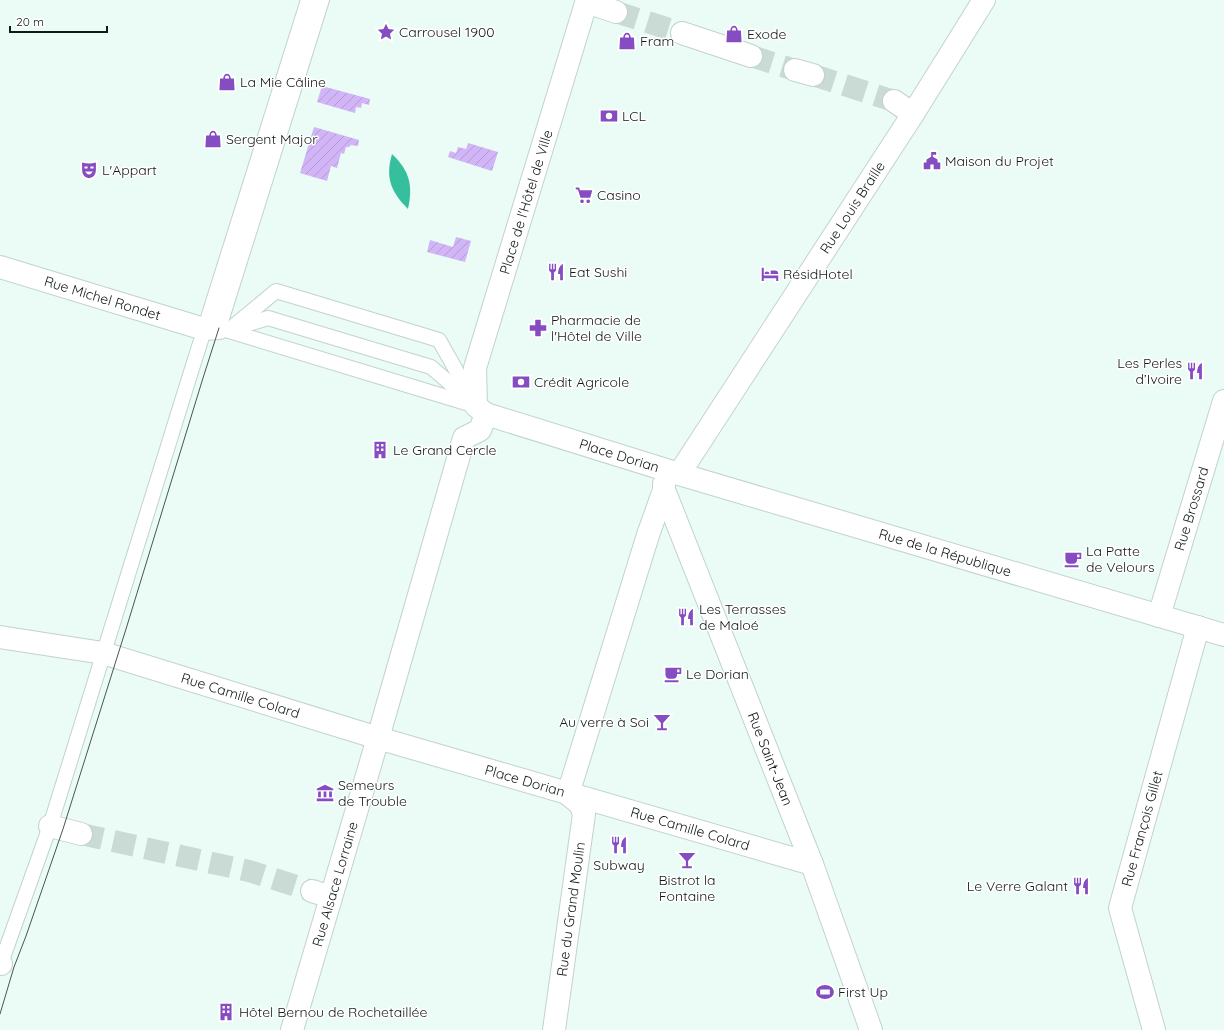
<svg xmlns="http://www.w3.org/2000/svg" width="1224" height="1030" font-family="Quicksand,sans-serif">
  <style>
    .garden { fill: url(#garden-furrows) }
    .water { fill: #36bf9d }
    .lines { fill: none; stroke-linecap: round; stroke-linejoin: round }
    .street-tunnel { stroke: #cadad4; stroke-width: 22; stroke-dasharray: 22 11; stroke-linecap: butt }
    .lane-casing { stroke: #c1d3cc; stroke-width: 16 }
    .street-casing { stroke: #c1d3cc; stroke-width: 24 }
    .lane { stroke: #fff; stroke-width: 14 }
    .street { stroke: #fff; stroke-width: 22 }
    .tram { stroke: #4b5451; stroke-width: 1 }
    .labels { text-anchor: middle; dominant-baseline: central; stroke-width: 3; stroke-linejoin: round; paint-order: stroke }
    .poi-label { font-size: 14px; fill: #131917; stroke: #fff; text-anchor: start }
    .street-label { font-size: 14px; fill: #131917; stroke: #fff }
  </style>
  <defs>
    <pattern id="garden-furrows" width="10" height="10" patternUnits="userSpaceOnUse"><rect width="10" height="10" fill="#d1b5f6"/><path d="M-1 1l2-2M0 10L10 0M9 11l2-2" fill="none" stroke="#b39bd2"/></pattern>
  </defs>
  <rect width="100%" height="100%" fill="#eafcf5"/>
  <!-- garden -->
  <g class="garden">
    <polygon points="322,86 370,99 369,105 362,103 361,108 356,107 355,113 317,102"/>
    <polygon points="314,127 359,140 358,146 351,145 349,147 346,147 344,154 341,153 337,168 331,166 327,181 300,173"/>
    <polygon points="468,143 498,152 492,171 448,157 450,151 456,153 458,147 466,149"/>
    <polygon points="456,237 471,241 465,262 427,252 430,240 453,247"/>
  </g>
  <!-- water -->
  <path class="water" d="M392 154C410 171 413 186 408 209 391 192 385 178 392 154Z"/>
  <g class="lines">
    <!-- street-tunnel -->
    <g class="street-tunnel">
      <polyline points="616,12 682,33"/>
      <polyline points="751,56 795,70"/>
      <polyline points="813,75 894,101"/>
      <polyline points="81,834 249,871 312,891"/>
    </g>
    <!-- lane casing -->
    <g class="lane-casing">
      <g id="lane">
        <polyline points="322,0 219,328 476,406"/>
        <polyline points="236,328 268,318 431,367 468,399"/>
        <polyline points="229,330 276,291 439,340 474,402"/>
        <polyline points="0,966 50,826 190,375 308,0"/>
      </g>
    </g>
    <!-- street casing -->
    <g class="street-casing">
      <g id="street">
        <path id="s1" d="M587 0 475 368 476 406 486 414 679 474 1224 635"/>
        <polyline points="587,2 616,12"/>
        <polyline points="682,33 751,56"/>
        <polyline points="795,70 813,75"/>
        <polyline points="894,101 913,114"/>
        <path id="s2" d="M0 267 204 329 219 328"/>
        <path id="s3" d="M679 474 913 114 984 0"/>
        <path id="s4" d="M664 490 812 864 871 1030"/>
        <path id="s5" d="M1159 616 1224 401"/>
        <path id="s6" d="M0 637 103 653 378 738 812 864"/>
        <polyline points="568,794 648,535 664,490 664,484"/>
        <polyline points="50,826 81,834"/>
        <polyline points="312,891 331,897"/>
        <polyline points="0,964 1,964"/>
        <path id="s7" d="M292 1030 378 738 464 438 480 430 486 414"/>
        <path id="s8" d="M554 1030 584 814 580 804 568 794"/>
        <path id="s9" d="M1154 1030 1120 908 1198 627"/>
      </g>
    </g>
    <!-- lane -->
    <use href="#lane" class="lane"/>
    <!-- street -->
    <use href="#street" class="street"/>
    <!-- tram -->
    <polyline class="tram" points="0,1014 14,967 26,936 63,829 126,629 203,378 219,328"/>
  </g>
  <!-- icons -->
  <defs>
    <g id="sight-bare" transform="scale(1.38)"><path d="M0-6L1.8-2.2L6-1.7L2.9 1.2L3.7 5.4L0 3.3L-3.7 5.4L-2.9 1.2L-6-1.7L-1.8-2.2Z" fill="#864cc2" stroke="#fff" stroke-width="2.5" paint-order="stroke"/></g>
    <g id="shop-bare" transform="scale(1.38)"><path d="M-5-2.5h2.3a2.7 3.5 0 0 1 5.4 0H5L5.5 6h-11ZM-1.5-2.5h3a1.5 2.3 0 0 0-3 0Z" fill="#864cc2" stroke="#fff" stroke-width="2.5" paint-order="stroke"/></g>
    <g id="bank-bare" transform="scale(1.38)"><path d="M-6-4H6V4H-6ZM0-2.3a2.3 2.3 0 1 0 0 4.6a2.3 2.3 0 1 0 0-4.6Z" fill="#864cc2" stroke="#fff" stroke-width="2.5" paint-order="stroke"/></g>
    <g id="civic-bare" transform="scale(1.38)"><path d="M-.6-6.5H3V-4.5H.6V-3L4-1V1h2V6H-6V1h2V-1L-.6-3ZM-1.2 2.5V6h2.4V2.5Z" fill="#864cc2" stroke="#fff" stroke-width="2.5" paint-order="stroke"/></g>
    <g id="theatre-bare" transform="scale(1.38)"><path d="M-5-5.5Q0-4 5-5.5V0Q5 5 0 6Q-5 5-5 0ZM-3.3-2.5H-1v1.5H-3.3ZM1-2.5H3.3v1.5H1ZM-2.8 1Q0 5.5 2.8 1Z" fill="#864cc2" stroke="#fff" stroke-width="2.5" paint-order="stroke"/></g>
    <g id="supermarket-bare" transform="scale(1.38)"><path d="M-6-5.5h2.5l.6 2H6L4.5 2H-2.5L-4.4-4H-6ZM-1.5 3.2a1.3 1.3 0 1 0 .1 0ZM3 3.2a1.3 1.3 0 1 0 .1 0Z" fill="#864cc2" stroke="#fff" stroke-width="2.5" paint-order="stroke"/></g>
    <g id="restaurant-bare" transform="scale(1.38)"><path d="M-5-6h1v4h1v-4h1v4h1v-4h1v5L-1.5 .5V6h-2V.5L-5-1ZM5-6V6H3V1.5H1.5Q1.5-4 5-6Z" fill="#864cc2" stroke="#fff" stroke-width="2.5" paint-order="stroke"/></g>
    <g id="hotel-bare" transform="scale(1.38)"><path d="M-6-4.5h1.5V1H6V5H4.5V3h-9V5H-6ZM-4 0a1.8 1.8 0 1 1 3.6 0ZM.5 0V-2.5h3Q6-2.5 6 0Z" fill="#864cc2" stroke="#fff" stroke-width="2.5" paint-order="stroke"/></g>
    <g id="pharmacy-bare" transform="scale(1.38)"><path d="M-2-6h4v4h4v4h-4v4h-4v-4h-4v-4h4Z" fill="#864cc2" stroke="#fff" stroke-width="2.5" paint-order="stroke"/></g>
    <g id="building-bare" transform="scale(1.38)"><path d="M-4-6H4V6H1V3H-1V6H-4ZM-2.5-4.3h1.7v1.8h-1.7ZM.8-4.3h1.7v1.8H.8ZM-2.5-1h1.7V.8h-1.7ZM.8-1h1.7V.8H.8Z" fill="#864cc2" stroke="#fff" stroke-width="2.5" paint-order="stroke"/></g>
    <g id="cafe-bare" transform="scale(1.38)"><path d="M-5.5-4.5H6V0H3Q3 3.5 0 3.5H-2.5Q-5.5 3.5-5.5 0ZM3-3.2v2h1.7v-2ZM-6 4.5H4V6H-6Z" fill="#864cc2" stroke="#fff" stroke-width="2.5" paint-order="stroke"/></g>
    <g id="bar-bare" transform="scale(1.38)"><path d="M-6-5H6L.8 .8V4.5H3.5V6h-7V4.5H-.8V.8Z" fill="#864cc2" stroke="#fff" stroke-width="2.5" paint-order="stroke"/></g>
    <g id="museum-bare" transform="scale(1.38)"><path d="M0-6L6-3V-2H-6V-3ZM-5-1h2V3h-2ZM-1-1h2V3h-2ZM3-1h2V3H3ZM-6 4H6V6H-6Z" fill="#864cc2" stroke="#fff" stroke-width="2.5" paint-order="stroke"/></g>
    <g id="stadium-bare" transform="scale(1.38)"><path d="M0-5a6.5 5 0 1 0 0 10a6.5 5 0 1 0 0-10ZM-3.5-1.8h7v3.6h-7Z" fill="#864cc2" stroke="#fff" stroke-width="2.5" paint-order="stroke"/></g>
  </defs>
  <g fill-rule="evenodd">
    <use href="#sight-bare" x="386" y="32"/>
    <use href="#shop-bare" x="734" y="34"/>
    <use href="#shop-bare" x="627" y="41"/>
    <use href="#shop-bare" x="227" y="82"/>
    <use href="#bank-bare" x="609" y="116"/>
    <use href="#shop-bare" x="213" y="139"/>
    <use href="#civic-bare" x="932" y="161"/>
    <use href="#theatre-bare" x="89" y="170"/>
    <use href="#supermarket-bare" x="584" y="195"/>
    <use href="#restaurant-bare" x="556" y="272"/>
    <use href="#hotel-bare" x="770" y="274"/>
    <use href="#pharmacy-bare" x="538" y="328"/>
    <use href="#restaurant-bare" x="1195" y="371"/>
    <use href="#bank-bare" x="521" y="382"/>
    <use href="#building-bare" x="380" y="450"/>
    <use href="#cafe-bare" x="1073" y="559"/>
    <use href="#restaurant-bare" x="686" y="617"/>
    <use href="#cafe-bare" x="673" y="674"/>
    <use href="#bar-bare" x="662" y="722"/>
    <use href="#museum-bare" x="325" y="793"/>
    <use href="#restaurant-bare" x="619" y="845"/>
    <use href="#bar-bare" x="687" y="860"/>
    <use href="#restaurant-bare" x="1081" y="886"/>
    <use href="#stadium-bare" x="825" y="992"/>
    <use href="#building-bare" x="226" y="1012"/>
  </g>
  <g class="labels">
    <!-- poi labels -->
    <g class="poi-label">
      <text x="399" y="32">Carrousel 1900</text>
      <text x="747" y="34">Exode</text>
      <text x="640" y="41">Fram</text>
      <text x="240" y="82">La Mie Câline</text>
      <text x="622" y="116">LCL</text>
      <text x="226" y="139">Sergent Major</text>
      <text x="945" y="161">Maison du Projet</text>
      <text x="102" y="170">L'Appart</text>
      <text x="597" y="195">Casino</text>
      <text x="569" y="272">Eat Sushi</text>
      <text x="783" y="274">RésidHotel</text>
      <text x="551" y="320">Pharmacie de<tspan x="551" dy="16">l'Hôtel de Ville</tspan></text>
      <text x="1182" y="363" text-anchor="end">Les Perles<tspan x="1182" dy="16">d’Ivoire</tspan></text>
      <text x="534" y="382">Crédit Agricole</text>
      <text x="393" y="450">Le Grand Cercle</text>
      <text x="1086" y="551">La Patte<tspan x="1086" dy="16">de Velours</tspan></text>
      <text x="699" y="609">Les Terrasses<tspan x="699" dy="16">de Maloé</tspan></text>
      <text x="686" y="674">Le Dorian</text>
      <text x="649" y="722" text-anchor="end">Au verre à Soi</text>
      <text x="338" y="785">Semeurs<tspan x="338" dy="16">de Trouble</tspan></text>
      <text x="619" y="865" text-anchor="middle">Subway</text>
      <text x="687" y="880" text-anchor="middle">Bistrot la<tspan x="687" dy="16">Fontaine</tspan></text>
      <text x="1068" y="886" text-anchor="end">Le Verre Galant</text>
      <text x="838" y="992">First Up</text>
      <text x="239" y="1012">Hôtel Bernou de Rochetaillée</text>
    </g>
    <!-- street labels -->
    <g class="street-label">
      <text transform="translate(526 202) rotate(-73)">Place de l'Hôtel de Ville</text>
      <text stroke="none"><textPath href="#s3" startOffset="318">Rue Louis Braille</textPath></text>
      <text stroke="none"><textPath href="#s2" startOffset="107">Rue Michel Rondet</textPath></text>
      <text stroke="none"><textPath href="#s1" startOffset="575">Place Dorian</textPath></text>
      <text stroke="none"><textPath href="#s5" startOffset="112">Rue Brossard</textPath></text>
      <text stroke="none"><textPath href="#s1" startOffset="915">Rue de la République</textPath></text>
      <text stroke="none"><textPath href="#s6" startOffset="248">Rue Camille Colard</textPath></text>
      <text stroke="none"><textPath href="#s4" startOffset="289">Rue Saint-Jean</textPath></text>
      <text stroke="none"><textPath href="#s6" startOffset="545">Place Dorian</textPath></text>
      <text stroke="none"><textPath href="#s6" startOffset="717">Rue Camille Colard</textPath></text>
      <text stroke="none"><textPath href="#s9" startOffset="209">Rue François Gillet</textPath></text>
      <text stroke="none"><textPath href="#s7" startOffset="152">Rue Alsace Lorraine</textPath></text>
      <text stroke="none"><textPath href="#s8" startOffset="122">Rue du Grand Moulin</textPath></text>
    </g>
  </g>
  <!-- scale -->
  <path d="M10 26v6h97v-6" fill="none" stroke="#131917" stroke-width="2"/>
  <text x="16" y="26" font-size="12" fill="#131917" stroke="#ffffff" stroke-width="3" paint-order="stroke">20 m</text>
</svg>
